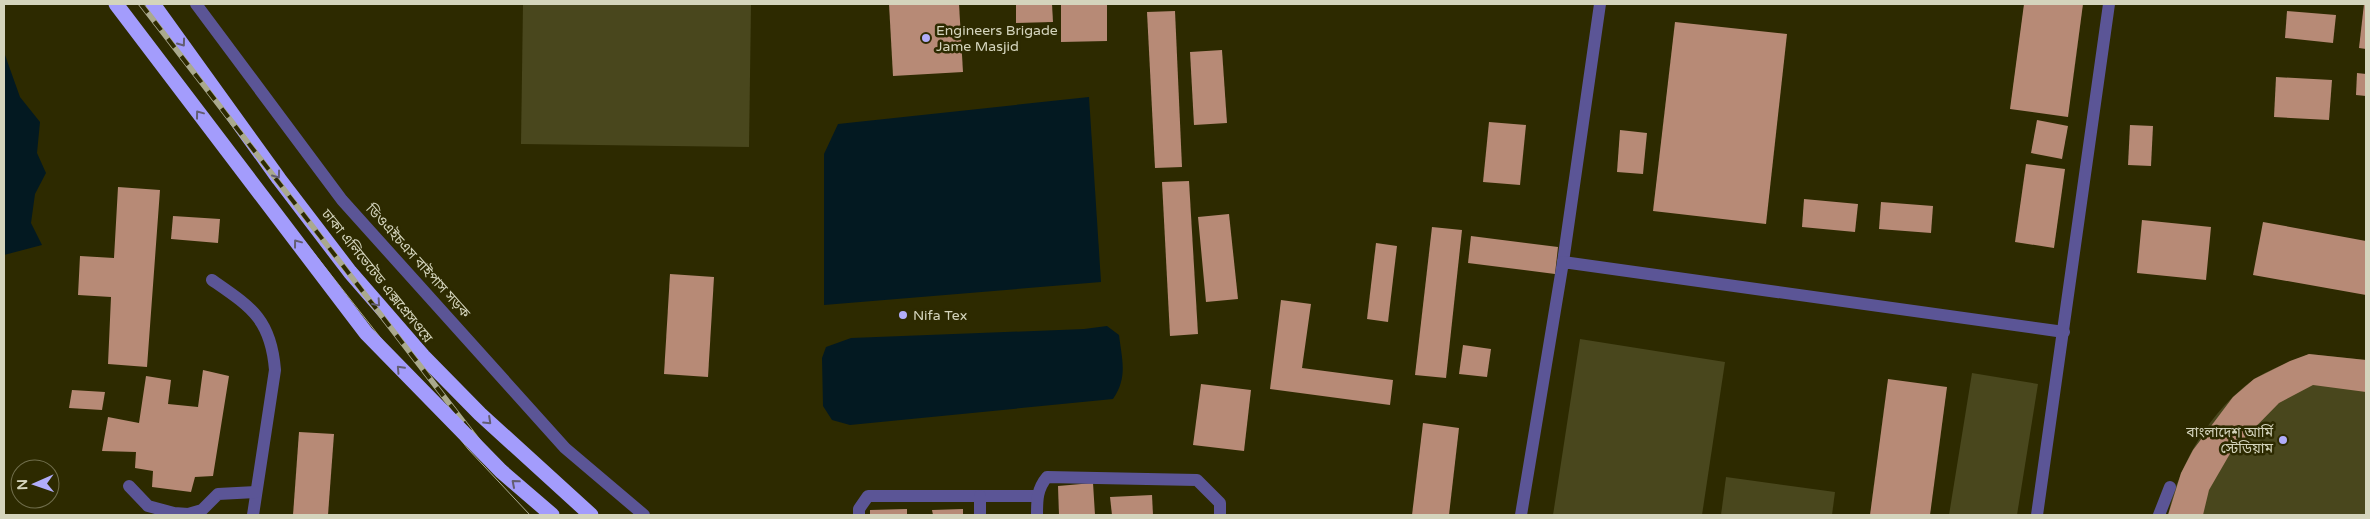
<svg xmlns="http://www.w3.org/2000/svg" width="2370" height="519" font-family="'Varela Round','Noto Sans Bengali',sans-serif">
  <style>
    .green { fill: #49471d }
    .water { fill: #031921 }
    .building { fill: #b78a76 }
    .lines { fill: none; stroke-linecap: round; stroke-linejoin: round }
    .minor { stroke: #5b5596; stroke-width: 12 }
    .highway { stroke: #a39cfc; stroke-width: 15 }
    .tram { stroke: #aaa98d; stroke-width: 1 }
    .rail-casing { stroke: #aaa98d; stroke-width: 5.5 }
    .rail { stroke: #2d2a00; stroke-width: 4; stroke-dasharray: 11; stroke-linecap: butt }
    .highway-bridge { stroke: #a39cfc; stroke-width: 15 }
    .oneway { stroke: #625d71 }
    .poi-dot { fill: #b1adfa; stroke: #2d2a00; stroke-width: 2 }
    .labels { text-anchor: middle; dominant-baseline: central; stroke-width: 5; stroke-linejoin: round; paint-order: stroke }
    .poi-label { font-size: 14px; fill: #d4d4bc; stroke: #2d2a00; text-anchor: start }
    .street-label { font-size: 14px; fill: #d4d4bc; stroke: #2d2a00 }
  </style>
  <rect width="100%" height="100%" fill="#2d2a00"/>
  <!-- green -->
  <g class="green">
    <polygon points="523,4 751,4 749,147 521,144"/>
    <polygon points="1580,339 1725,362 1702,515 1553,515"/>
    <path d="M2309 354 2366 360V515H2168C2179 464 2210 411 2253 380 2269 369 2291 362 2309 354Z"/>
    <polygon points="1972,373 2038,384 2017,515 1949,515"/>
    <polygon points="1726,477 1835,492 1832,515 1721,515"/>
  </g>
  <!-- water -->
  <g class="water">
    <polygon points="4,18 5,55 20,97 40,122 37,153 46,173 35,194 31,223 42,245 4,255"/>
    <polygon points="1089,97 1101,282 824,305 824,154 838,124"/>
    <path d="M1107 326 1119 335C1122 360 1128 377 1113 399L850 425 832 420 823 406 822 358 826 347 851 338 1084 329Z"/>
  </g>
  <!-- building -->
  <g class="building">
    <polygon points="889,4 959,4 963,72 893,76"/>
    <polygon points="1016,4 1052,4 1053,22 1016,23"/>
    <polygon points="1061,4 1107,4 1107,41 1061,42"/>
    <polygon points="2024,4 2083,4 2068,117 2010,109"/>
    <polygon points="2364,4 2366,4 2366,49 2359,48"/>
    <polygon points="1175,11 1182,167 1155,168 1147,12"/>
    <polygon points="2287,11 2336,15 2333,43 2285,38"/>
    <polygon points="1675,22 1787,34 1766,224 1653,211"/>
    <polygon points="1222,50 1227,123 1194,125 1190,52"/>
    <polygon points="2357,73 2366,74 2366,96 2356,95"/>
    <polygon points="2276,77 2332,80 2329,120 2274,117"/>
    <polygon points="2037,120 2068,126 2062,159 2031,153"/>
    <polygon points="1489,122 1526,125 1520,185 1483,182"/>
    <polygon points="2130,125 2153,126 2151,166 2128,165"/>
    <polygon points="1620,130 1647,133 1643,174 1617,172"/>
    <polygon points="2026,164 2065,169 2054,248 2015,242"/>
    <polygon points="1189,181 1198,334 1170,336 1162,182"/>
    <polygon points="118,187 160,190 147,367 108,364 111,297 78,295 80,256 114,258"/>
    <polygon points="1804,199 1858,204 1855,232 1802,227"/>
    <polygon points="1881,202 1933,206 1931,233 1879,229"/>
    <polygon points="1229,214 1238,299 1206,302 1198,217"/>
    <polygon points="173,216 220,219 218,243 171,239"/>
    <polygon points="2142,220 2211,227 2206,280 2137,273"/>
    <polygon points="2263,222 2366,241 2366,295 2253,275"/>
    <polygon points="1432,227 1462,230 1446,378 1415,375"/>
    <polygon points="1471,236 1558,247 1555,274 1468,263"/>
    <polygon points="1376,243 1397,246 1388,322 1367,319"/>
    <polygon points="670,274 714,277 708,377 664,374"/>
    <polygon points="1281,300 1311,304 1302,368 1393,380 1390,405 1270,389"/>
    <polygon points="1463,345 1491,349 1487,377 1459,374"/>
    <polygon points="2309,354 2366,360 2366,392 2313,385 2279,403 2231,452 2209,490 2203,515 2168,515 2181,473 2193,450 2233,397 2254,379 2290,361"/>
    <polygon points="203,370 229,376 213,476 195,477 191,492 152,487 153,471 135,468 136,452 102,451 108,417 139,423 146,376 171,380 168,404 198,407"/>
    <polygon points="1888,379 1947,387 1930,515 1870,515"/>
    <polygon points="1201,384 1251,390 1244,451 1193,445"/>
    <polygon points="72,390 105,392 102,410 69,408"/>
    <polygon points="1423,423 1459,428 1449,515 1412,515"/>
    <polygon points="299,432 334,434 328,515 293,515"/>
    <polygon points="1093,483 1095,515 1059,515 1058,486"/>
    <polygon points="1152,495 1153,515 1112,515 1110,497"/>
    <polygon points="907,509 907,515 870,515 870,510"/>
    <polygon points="963,509 963,515 933,515 932,510"/>
  </g>
  <g class="lines">
    <!-- minor -->
    <g class="minor">
      <polyline points="196,4 342,200 565,448 644,515"/>
      <polyline points="1563,262 1600,4"/>
      <path d="M212 280C251 307 271 319 275 370L253 515"/>
      <polyline points="129,486 148,506 174,513 188,514 202,510 218,494 256,492"/>
      <polyline points="859,515 859,509 868,496 1037,496"/>
      <polyline points="980,515 980,496"/>
      <path d="M1037 515C1037 500 1037 489 1047 477L1197 480 1220 503V515"/>
      <polyline points="1521,515 1563,262 2064,332"/>
      <polyline points="2037,515 2109,4"/>
      <polyline points="2159,515 2170,487"/>
    </g>
    <!-- highway -->
    <polyline class="highway" points="153,4 279,179 350,272 423,356 480,414 591,515"/>
    <!-- tram -->
    <polyline class="tram" points="118,4 468,449 530,515"/>
    <!-- rail casing -->
    <g class="rail-casing">
      <polyline id="rail" points="141,4 482,446 548,515"/>
    </g>
    <!-- rail -->
    <use href="#rail" class="rail"/>
    <!-- highway-bridge -->
    <polyline class="highway-bridge" points="116,4 366,333 501,471 552,515"/>
  </g>
  <!-- one-way arrows -->
  <defs><path id="oneway-chevron" d="M-2-3.5L2.5 0L-2 3.5" fill="none" stroke-width="1.6" stroke-linecap="round" stroke-linejoin="round" transform="scale(1.25)"/></defs>
  <g class="oneway">
    <use href="#oneway-chevron" transform="translate(182 43) rotate(54)"/>
    <use href="#oneway-chevron" transform="translate(199 114) rotate(-127)"/>
    <use href="#oneway-chevron" transform="translate(277 175) rotate(54)"/>
    <use href="#oneway-chevron" transform="translate(297 243) rotate(-127)"/>
    <use href="#oneway-chevron" transform="translate(377 303) rotate(49)"/>
    <use href="#oneway-chevron" transform="translate(400 369) rotate(-133)"/>
    <use href="#oneway-chevron" transform="translate(488 421) rotate(43)"/>
    <use href="#oneway-chevron" transform="translate(515 483) rotate(-139)"/>
  </g>
  <!-- markers -->
  <g class="poi-dot">
    <circle cx="926" cy="38" r="5"/>
    <circle cx="903" cy="315" r="5"/>
    <circle cx="2283" cy="440" r="5"/>
  </g>
  <g class="labels">
    <!-- poi labels -->
    <g class="poi-label">
      <text x="936" y="30">Engineers Brigade<tspan x="936" dy="16">Jame Masjid</tspan></text>
      <text x="913" y="315">Nifa Tex</text>
      <text x="2273" y="432" text-anchor="end">বাংলাদেশ আর্মি<tspan x="2273" dy="16">স্টেডিয়াম</tspan></text>
    </g>
    <!-- street labels -->
    <g class="street-label">
      <text transform="translate(418 261) rotate(48)">ডিওএইচএস বাইপাস সড়ক</text>
      <text transform="translate(377 276) rotate(51)">ঢাকা এলিভেটেড এক্সপ্রেসওয়ে</text>
    </g>
  </g>
  <!-- border -->
  <rect width="2370" height="519" fill="none" stroke="#d4d4bc" stroke-width="10"/>
  <!-- north arrow -->
  <g transform="translate(35 484) rotate(268)"><circle r="24" fill="#2d2a00" stroke="#706e4b"/>
  <path d="M0-4L9 19L0 12L-9 19Z" fill="#b1adfa"/>
  <text y="-8" font-size="14" font-weight="bold" text-anchor="middle" fill="#d4d4bc">N</text>
  </g>
</svg>
